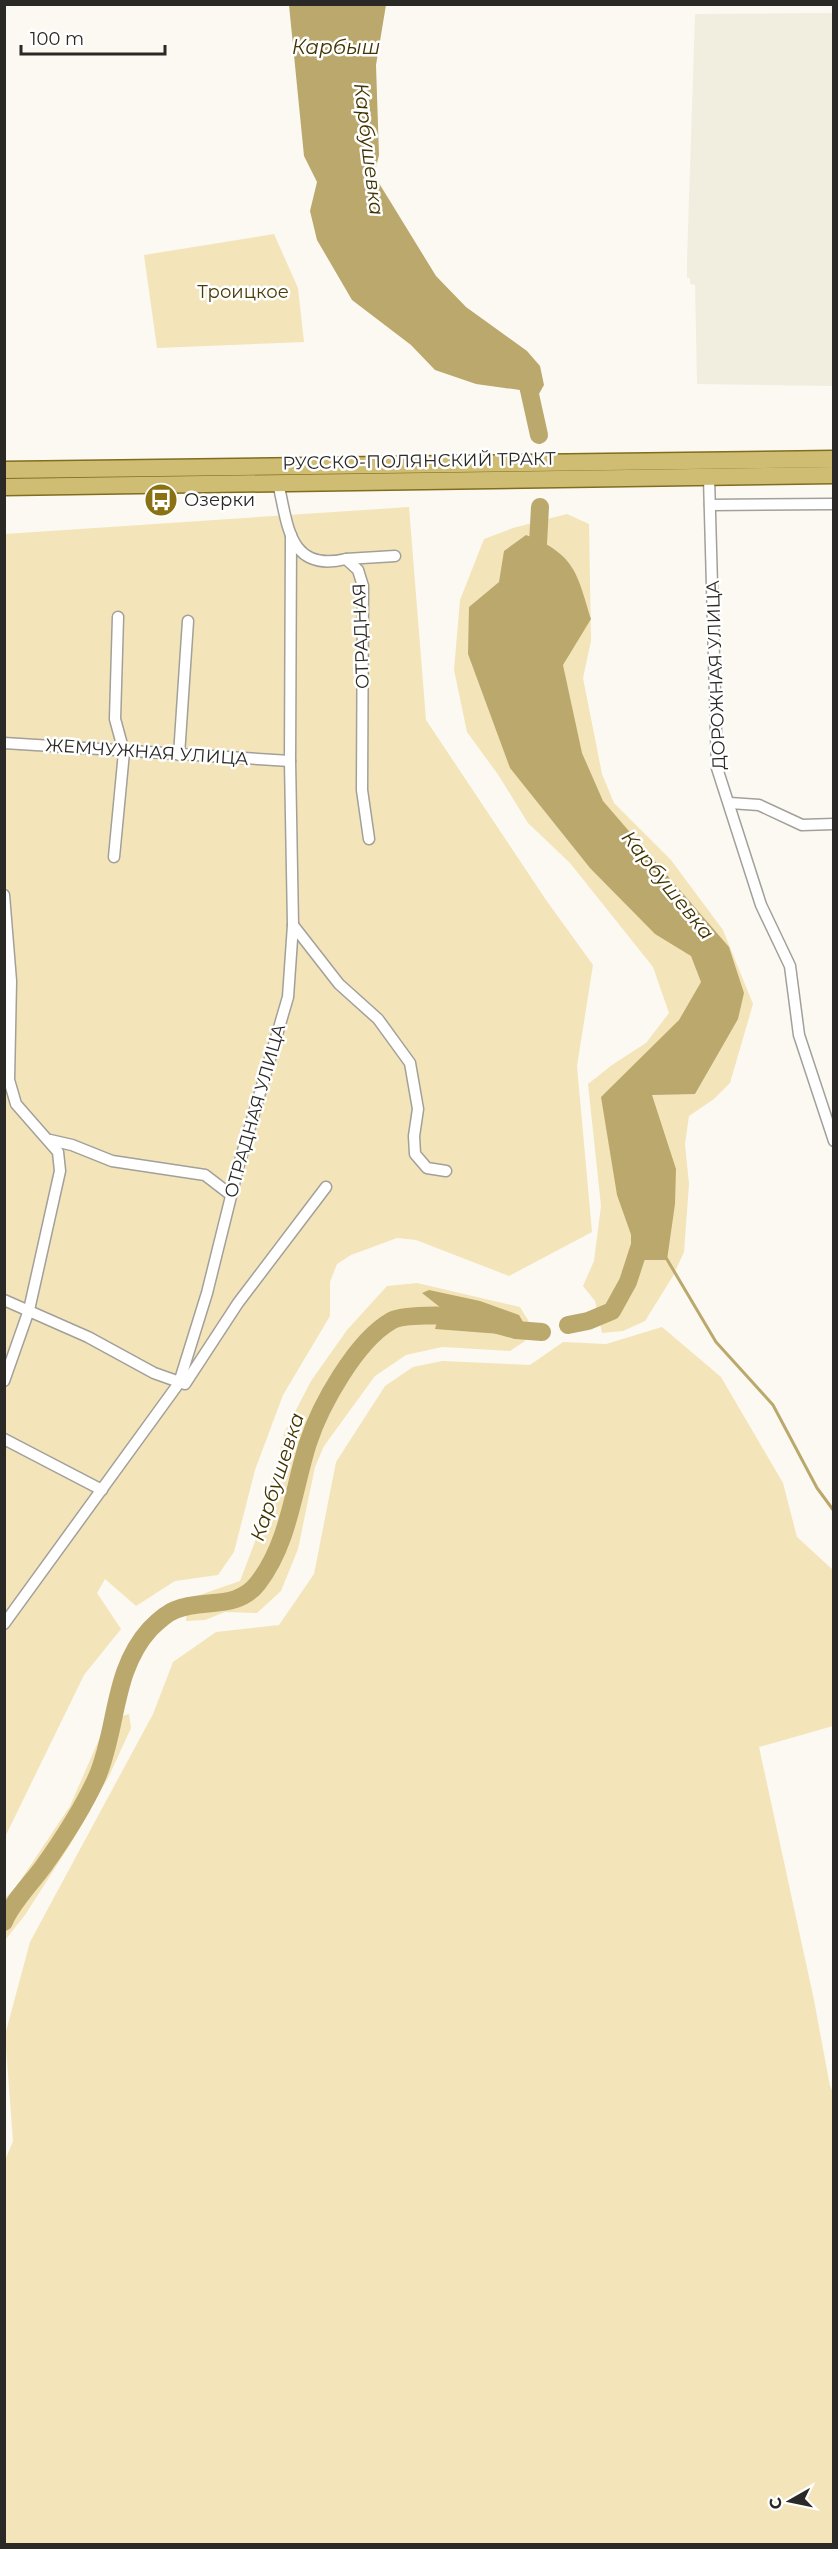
<svg xmlns="http://www.w3.org/2000/svg" width="838" height="2549" font-family="Montserrat,sans-serif">
  <style>
    .built { fill: #f2eedf }
    .green { fill: #f3e5b9 }
    .water { fill: #bba86c }
    .lines { fill: none; stroke-linecap: round; stroke-linejoin: round }
    .stream { stroke: #bba86c; stroke-width: 3 }
    .river { stroke: #bba86c; stroke-width: 18 }
    .street-casing { stroke: #a2a099; stroke-width: 13 }
    .primary-casing { stroke: #816d1d; stroke-width: 19 }
    .street { stroke: #fff; stroke-width: 10 }
    .primary { stroke: #d0bd74; stroke-width: 16 }
    .labels { text-anchor: middle; dominant-baseline: central; stroke-width: 5; stroke-linejoin: round; paint-order: stroke }
    .park-label { font-size: 18px; fill: #483b08; stroke: #fff }
    .street-label { font-size: 18px; fill: #2a2926; stroke: #fff }
    .poi-label { font-size: 18px; fill: #2a2926; stroke: #fff; text-anchor: start }
    .water-label { font-size: 20px; font-style: italic; fill: #413400; stroke: #fff }
  </style>
  <rect width="100%" height="100%" fill="#fbf9f2"/>
  <!-- built -->
  <polygon class="built" points="833,13 833,386 697,384 695,285 690,284 690,278 687,278 687,260 695,14"/>
  <!-- green -->
  <g class="green">
    <polygon points="274,234 298,288 304,342 157,348 144,255"/>
    <polygon points="409,507 426,720 546,900 593,965 577,1066 592,1232 509,1276 416,1240 397,1238 351,1255 337,1264 330,1282 330,1316 283,1395 255,1470 234,1552 218,1575 175,1581 136,1606 105,1579 97,1593 121,1629 84,1675 5,1837 5,534"/>
    <polygon points="567,514 589,524 591,641 583,678 602,774 614,803 671,860 723,930 753,1004 730,1083 714,1099 689,1116 685,1144 689,1184 684,1252 673,1276 645,1321 623,1331 602,1333 595,1301 583,1286 594,1261 601,1206 588,1084 612,1065 646,1043 669,1013 653,967 570,863 528,823 499,776 467,732 454,670 460,600 484,539 513,528"/>
    <polygon points="417,1283 520,1307 531,1325 525,1341 510,1351 442,1347 406,1355 375,1376 324,1446 315,1467 298,1549 281,1591 257,1613 225,1612 205,1620 186,1621 188,1599 240,1581 259,1531 285,1431 311,1381 347,1330 387,1286"/>
    <polygon points="662,1327 721,1377 783,1483 797,1537 833,1570 833,1726 759,1747 814,2000 830,2086 833,2092 833,2544 5,2544 4,2163 13,2141 5,2035 30,1942 153,1714 173,1662 216,1632 279,1625 314,1574 336,1462 385,1386 413,1367 442,1361 530,1365 563,1342 606,1344"/>
    <polygon points="129,1714 131,1728 109,1776 71,1843 25,1915 5,1940 5,1898 16,1887 70,1806 101,1735 116,1718"/>
  </g>
  <!-- water -->
  <g class="water">
    <polygon points="289,5 386,5 376,65 379,155 374,175 436,276 466,307 527,351 540,366 544,385 531,408 520,390 476,384 435,370 411,345 352,300 317,240 310,211 317,182 304,156"/>
    <path d="M526 535C575 554 577 573 591 619L563 665 582 753 603 801 729 947 744 993 738 1019 695 1094 652 1095 676 1169 675 1204 667 1260H640L617 1195 601 1097 679 1020 701 982 691 956 655 934 590 868 510 768 468 654 469 607 499 582 504 551Z"/>
    <polygon points="429,1290 480,1301 519,1315 526,1327 513,1335 435,1329 441,1308 422,1293"/>
  </g>
  <g class="lines">
    <!-- stream -->
    <polyline class="stream" points="665,1256 716,1342 773,1405 817,1488 834,1511"/>
    <!-- river -->
    <g class="river">
      <polyline points="527,381 539,435"/>
      <polyline points="537,562 540,507"/>
      <polyline points="498,1325 516,1330 542,1332"/>
      <polyline points="568,1325 588,1321 612,1311 628,1282 640,1245 640,1229"/>
      <path d="M4 1922C10 1905 32 1882 43 1867 63 1839 83 1808 97 1777 118 1728 112 1671 150 1629 156 1623 167 1613 175 1610 203 1598 237 1611 258 1583 289 1543 293 1490 308 1443 320 1406 356 1341 391 1321 402 1314 449 1315 463 1317"/>
    </g>
    <!-- street casing -->
    <g class="street-casing">
      <g id="street">
        <polyline points="709,477 717,768 761,905 790,966 799,1035 834,1141"/>
        <path d="M278 483C288 524 288 573 346 559L358 570 363 586 362 790 369 839"/>
        <polyline points="710,505 834,504"/>
        <polyline points="346,559 395,556"/>
        <polyline points="4,743 290,761"/>
        <polyline points="179,755 188,621"/>
        <polyline points="730,803 759,805 802,825 834,824"/>
        <polyline points="114,857 124,752 115,719 118,617"/>
        <polyline points="4,895 11,981 9,1080 16,1104 58,1152 60,1171 29,1310 4,1381"/>
        <polyline points="293,925 339,984 378,1019 410,1063 418,1109 414,1136 415,1154 427,1168 446,1171"/>
        <polyline points="50,1140 72,1145 112,1161 205,1175 231,1195"/>
        <polyline points="4,1300 88,1337 154,1373 185,1384 238,1303 326,1187"/>
        <polyline points="4,1439 102,1490"/>
        <polyline points="4,1624 179,1383 207,1293 238,1168 288,997 293,925 290,761 291,535"/>
      </g>
    </g>
    <!-- primary casing -->
    <g class="primary-casing">
      <g id="primary">
        <polyline points="4,470 834,459"/>
        <polyline points="4,487 834,475"/>
      </g>
    </g>
    <!-- street -->
    <use href="#street" class="street"/>
    <!-- primary -->
    <use href="#primary" class="primary"/>
  </g>
  <!-- icons -->
  <defs>
    <g id="bus-disc" transform="scale(1.725)"><circle r="9.5" fill="#8a7214" stroke="#fff"/><path d="M-5-6H5V4H4V6H2V4H-2V6H-4V4H-5ZM-3.5-4V0h7V-4ZM-3.5 1.2v1.5H-2V1.2ZM2 1.2v1.5H3.5V1.2Z" fill="#fff"/></g>
  </defs>
  <g fill-rule="evenodd">
    <use href="#bus-disc" x="161" y="500"/>
  </g>
  <g class="labels">
    <!-- park labels -->
    <g class="park-label">
      <text x="243" y="292">Троицкое</text>
    </g>
    <!-- street labels -->
    <g class="street-label">
      <text transform="translate(419 461) rotate(-1)">РУССКО-ПОЛЯНСКИЙ ТРАКТ</text>
      <text transform="translate(361 636) rotate(-92)">ОТРАДНАЯ</text>
      <text transform="translate(716 675) rotate(-92)">ДОРОЖНАЯ УЛИЦА</text>
      <text transform="translate(147 752) rotate(4)">ЖЕМЧУЖНАЯ УЛИЦА</text>
      <text transform="translate(255 1111) rotate(-74)">ОТРАДНАЯ УЛИЦА</text>
    </g>
    <!-- poi labels -->
    <g class="poi-label">
      <text x="184" y="500">Озерки</text>
    </g>
    <!-- water labels -->
    <g class="water-label">
      <text x="336" y="47">Карбыш</text>
      <text transform="translate(369 149) rotate(83)">Карбушевка</text>
      <text transform="translate(668 885) rotate(51)">Карбушевка</text>
      <text transform="translate(277 1477) rotate(-72)">Карбушевка</text>
    </g>
  </g>
  <!-- border -->
  <rect width="838" height="2549" fill="none" stroke="#2a2926" stroke-width="12"/>
  <!-- north arrow -->
  <g transform="translate(790 2501) rotate(261)" stroke="#ffffff" stroke-width="4.5" paint-order="stroke">
  <path d="M0-4.5L10 22L0 15L-10 22Z" fill="#2a2926"/>
  <text y="-9" font-size="16" font-weight="bold" text-anchor="middle" fill="#2a2926">С</text>
  </g>
  <!-- scale -->
  <path d="M21 45v9h144v-9" fill="none" stroke="#2a2926" stroke-width="3"/>
  <text x="30" y="45" font-size="18" fill="#2a2926" stroke="#ffffff" stroke-width="4.5" paint-order="stroke">100 m</text>
</svg>
